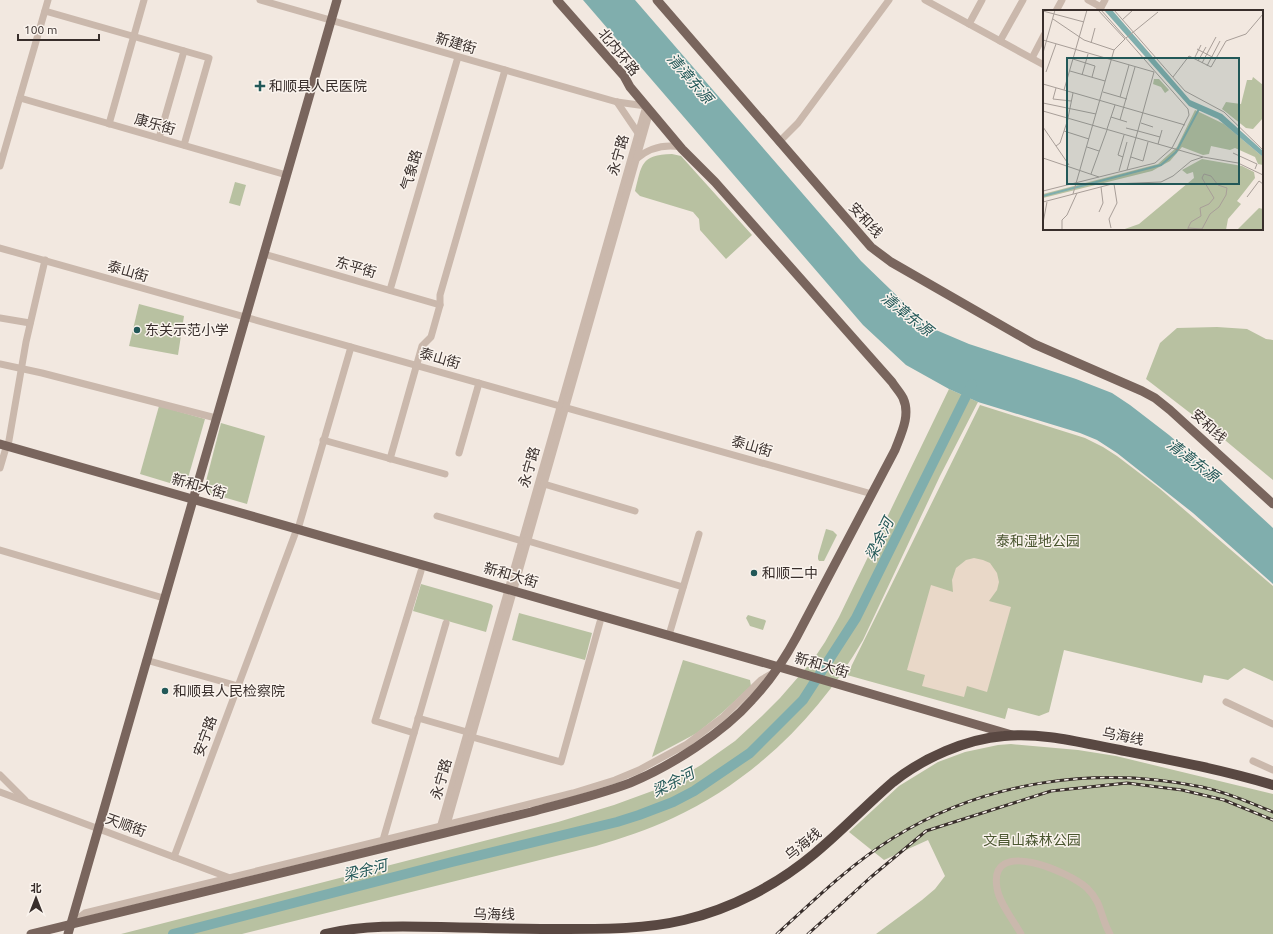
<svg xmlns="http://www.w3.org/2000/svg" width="1273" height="934" font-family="Ubuntu,'Noto Sans SC',sans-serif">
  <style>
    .green { fill: #b8c1a1 }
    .plaza { fill: #e9d8c8 }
    .water { fill: #80aead }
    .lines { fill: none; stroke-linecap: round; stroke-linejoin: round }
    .river { stroke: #80aead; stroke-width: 10 }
    .minor { stroke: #cab8ac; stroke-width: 7 }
    .major { stroke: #79655d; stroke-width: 9 }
    .highway { stroke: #594842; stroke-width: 10 }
    .rail-casing { stroke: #382e2b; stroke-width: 3 }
    .rail { stroke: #faf3ed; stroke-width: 1.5; stroke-dasharray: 4.5; stroke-linecap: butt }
    .poi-dot { fill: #225858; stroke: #faf3ed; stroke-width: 1.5 }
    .labels { text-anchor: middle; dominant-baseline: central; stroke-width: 3; stroke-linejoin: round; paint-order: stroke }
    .street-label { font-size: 14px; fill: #382e2b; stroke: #faf3ed }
    .poi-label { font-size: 14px; fill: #382e2b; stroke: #faf3ed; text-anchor: start }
    .park-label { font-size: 14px; fill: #4a5630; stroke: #faf3ed }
    .water-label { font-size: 15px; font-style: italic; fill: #225858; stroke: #faf3ed }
    .inset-river { fill: none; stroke: #80aead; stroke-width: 2 }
    .inset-road { fill: none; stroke: #a89e98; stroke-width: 1 }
    .view { fill: #225858; fill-opacity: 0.15; stroke: #225858; stroke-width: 2 }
    .inset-edge { fill: none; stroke: #382e2b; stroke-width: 2 }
  </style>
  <rect width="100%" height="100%" fill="#f2e8e0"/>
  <!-- green -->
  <g class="green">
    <path d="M672 154 681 156 752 235 726 259 700 230 699 219 693 212 640 196 635 191C642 165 640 155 672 154Z"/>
    <polygon points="235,182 246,185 240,206 229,203"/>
    <polygon points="139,304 184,316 178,355 129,346"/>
    <polygon points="1217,327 1247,329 1266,339 1273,340 1273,480 1220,436 1146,379 1160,343 1177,328"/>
    <path d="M949 389 978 402 940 476 863 640C819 716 753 781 673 818 648 830 622 838 596 846L242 934H121L558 822 614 805 655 790 671 783 701 765 735 741 762 716 780 698 813 660 825 642 839 617Z"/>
    <polygon points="980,405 1085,438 1103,447 1117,456 1159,488 1273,586 1273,681 1244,668 1228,680 1204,675 1202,683 1064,650 1049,712 1039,716 1008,708 1005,719 847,675"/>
    <polygon points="159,406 205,419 186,485 183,487 140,474"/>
    <polygon points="221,423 265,436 247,504 209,493 205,485"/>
    <polygon points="826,529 833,531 837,535 824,561 819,561 818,559 818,556"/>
    <polygon points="421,584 491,604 493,606 486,632 413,611"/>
    <polygon points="519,613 592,633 585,660 512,640"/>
    <polygon points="748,615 765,620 766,621 763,630 750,626 746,618"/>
    <polygon points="683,660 750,680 751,686 723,712 697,733 652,757"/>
    <polygon points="1011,744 1078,750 1116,756 1273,794 1273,934 876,934 922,900 935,889 945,876 928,840 884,860 849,832 899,786 938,762 965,752 998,745"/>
  </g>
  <!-- plaza -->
  <polygon class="plaza" points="974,558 983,560 990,563 997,573 999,582 997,590 989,601 1011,607 987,692 967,686 964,697 922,686 925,675 907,670 931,585 953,592 952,580 956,568 966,560"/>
  <!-- water -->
  <polygon class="water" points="583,0 635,0 861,261 922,320 936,330 969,344 1076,379 1112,393 1130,405 1169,435 1220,479 1273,528 1273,584 1193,513 1117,453 1097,440 1080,433 978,402 949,389 906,365 863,325"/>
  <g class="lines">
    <!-- river -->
    <polyline class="river" points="173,934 452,862 617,822 639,815 673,802 694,791 750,753 803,700 856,618 972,384"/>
    <!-- minor -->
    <g class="minor">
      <polyline points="260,0 617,102 646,106 438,835"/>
      <polyline points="925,0 1044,65"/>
      <polyline points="1088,0 1101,7"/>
      <polyline points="45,11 209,58 184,145"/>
      <polyline points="1056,11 1062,0"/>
      <polyline points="1099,11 1105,0"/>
      <polyline points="969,24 982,0"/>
      <polyline points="1000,41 1023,0"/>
      <polyline points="1032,58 1044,35"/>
      <polyline points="20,98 283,174"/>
      <polyline points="617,102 638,133"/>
      <polyline points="109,124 144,0"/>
      <polyline points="159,138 184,51"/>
      <polyline points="779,142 798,123 889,0"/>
      <path d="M636 159C649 148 664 144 681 147"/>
      <polyline points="0,166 48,0"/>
      <polyline points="0,248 872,494"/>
      <polyline points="264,254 440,305"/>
      <polyline points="390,290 458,57"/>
      <polyline points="0,318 30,323"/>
      <polyline points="0,364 42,373 212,417"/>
      <polyline points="323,440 445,474"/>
      <polyline points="8,446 26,342 45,260"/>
      <polyline points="459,453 479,383"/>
      <polyline points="390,459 422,346 431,337 440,305 440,295 505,70"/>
      <polyline points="0,468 5,451"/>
      <polyline points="544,484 635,511"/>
      <polyline points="437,516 522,541"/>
      <polyline points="298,529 351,347"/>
      <polyline points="528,541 683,587"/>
      <polyline points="0,550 160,597"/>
      <polyline points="669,635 699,534"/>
      <polyline points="146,660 238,686"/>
      <polyline points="1226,702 1273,724"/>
      <polyline points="418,718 467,732"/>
      <polyline points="414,733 375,721 421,571"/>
      <polyline points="472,737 561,762 600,622"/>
      <polyline points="1253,761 1273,770"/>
      <polyline points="0,775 25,800"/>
      <polyline points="0,792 230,878"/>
      <polyline points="446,828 650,111"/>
      <polyline points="383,840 446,623"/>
      <polyline points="174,857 295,534"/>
      <polyline points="72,923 85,913 478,817 573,793 615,780 639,770 687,744 723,717 761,680 773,673"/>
      <path d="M1021 934C1014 921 999 903 997 888 988 836 1069 872 1087 888 1103 904 1100 917 1110 934"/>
    </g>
    <!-- major -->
    <g class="major">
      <polyline points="657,0 871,247 891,262 1034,344 1142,391 1155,398 1170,410 1273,504"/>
      <polyline points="0,444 779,667 1012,735"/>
      <path d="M31 934 531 812C564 803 598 795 630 783 671 766 723 733 752 700 770 681 784 660 796 638L895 450C901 434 911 415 903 398 900 392 895 387 892 382L715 182 682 149 630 87 624 76 557 0"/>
      <polyline points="68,934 337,0"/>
    </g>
    <!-- highway -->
    <path class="highway" d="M325 934C363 925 402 926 441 927 483 928 526 929 568 929 607 929 646 929 684 920 731 909 777 885 814 854 842 831 866 805 893 782 923 758 966 739 1004 736 1043 732 1082 743 1120 750 1171 760 1223 770 1273 785"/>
    <!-- rail casing -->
    <g class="rail-casing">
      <g id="rail">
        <path d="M777 934C814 900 851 864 893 838 985 781 1097 765 1202 787 1227 792 1250 803 1273 812"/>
        <polyline points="808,934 871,877 926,831 1051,791 1127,783 1182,790 1224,800 1273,820"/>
      </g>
    </g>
    <!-- rail -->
    <use href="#rail" class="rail"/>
  </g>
  <!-- markers -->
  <g class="poi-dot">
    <path d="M258 80h4v4h4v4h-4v4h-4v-4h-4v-4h4z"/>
    <circle cx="137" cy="330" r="4"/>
    <circle cx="754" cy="573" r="4"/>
    <circle cx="165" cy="691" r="4"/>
  </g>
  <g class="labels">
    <!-- street labels -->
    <g class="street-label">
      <text transform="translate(456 43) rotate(16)">新建街</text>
      <text transform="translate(619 52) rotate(51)">北内环路</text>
      <text transform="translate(155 124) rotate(16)">康乐街</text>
      <text transform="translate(618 155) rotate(-74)">永宁路</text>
      <text transform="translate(411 170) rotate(-74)">气象路</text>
      <text transform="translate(866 220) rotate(47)">安和线</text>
      <text transform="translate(356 267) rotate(16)">东平街</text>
      <text transform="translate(128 271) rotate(16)">泰山街</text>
      <text transform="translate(440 358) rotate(16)">泰山街</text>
      <text transform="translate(1209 426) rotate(43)">安和线</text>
      <text transform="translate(752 446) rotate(16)">泰山街</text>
      <text transform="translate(529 467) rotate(-74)">永宁路</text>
      <text transform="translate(199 486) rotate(16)">新和大街</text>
      <text transform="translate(511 575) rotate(16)">新和大街</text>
      <text transform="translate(822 665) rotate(16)">新和大街</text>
      <text transform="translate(205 736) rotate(-70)">安宁路</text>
      <text transform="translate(1123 736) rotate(11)">乌海线</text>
      <text transform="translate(441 779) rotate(-74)">永宁路</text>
      <text transform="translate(126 825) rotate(20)">天顺街</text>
      <text transform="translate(803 844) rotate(-39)">乌海线</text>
      <text transform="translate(494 914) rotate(1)">乌海线</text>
    </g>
    <!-- poi labels -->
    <g class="poi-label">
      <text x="269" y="86">和顺县人民医院</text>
      <text x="145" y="330">东关示范小学</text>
      <text x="762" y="573">和顺二中</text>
      <text x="173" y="691">和顺县人民检察院</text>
    </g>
    <!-- park labels -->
    <g class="park-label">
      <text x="1038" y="541">泰和湿地公园</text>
      <text x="1032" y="840">文昌山森林公园</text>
    </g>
    <!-- water labels -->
    <g class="water-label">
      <text transform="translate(690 78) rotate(49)">清漳东源</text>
      <text transform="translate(907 314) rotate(38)">清漳东源</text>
      <text transform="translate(1193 460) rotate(37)">清漳东源</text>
      <text transform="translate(879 539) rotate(-64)">梁余河</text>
      <text transform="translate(673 782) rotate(-27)">梁余河</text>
      <text transform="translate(365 870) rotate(-14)">梁余河</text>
    </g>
  </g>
  <!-- overview -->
  <g transform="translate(1043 10)">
    <rect width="220" height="220" fill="#f2e8e0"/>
    <path d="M210 67 220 75V108L210 119 203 118 179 99 183 92 198 94 204 70H209ZM111 69H116L126 80 122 83 118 77 110 74ZM152 100 181 114 220 147V155L215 154 212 147 192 138 187 140 168 136 166 144 160 145 139 137 127 151 109 161 0 188V184L115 154 134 137ZM159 149 199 156 211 162 212 168 194 191 198 194 185 209 183 220H79L96 214 151 168 150 162 144 164 139 160ZM216 198 220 199V220H194Z" fill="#b8c1a1"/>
    <path d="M61 0H69L147 90 179 104 220 141V147L175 109 146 96Z" fill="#80aead"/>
    <path class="inset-river" d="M0 186 118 155 133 142 156 99"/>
    <path class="inset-road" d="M55 0 82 29M71 0 142 81 181 102 220 140M0 1 41 12M10 9 41 30 71 40M79 10 90 0M83 28 115 2M0 30 111 62 84 160M48 33 52 18M154 39 173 49M0 43 12 0M30 49 52 56 49 67M151 49 158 35M155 51 163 37M159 53 173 27M164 56 177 31M27 61 62 71M3 62 13 34M39 65 45 44M130 67 146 46 168 57 183 31 203 24 220 4M0 74 142 115M13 78 10 89 28 91M21 80 44 0M60 82 84 89M77 87 86 55M0 93 53 104M0 101 160 147M68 107 84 112M25 108 30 83M77 110 92 57M98 113 110 117M0 117 26 155M83 118 95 121M64 119 72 95M21 121 46 129M95 121 117 127M115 134 119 120M13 136 17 133 25 109M44 137 56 141M190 143 214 154 212 159M80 147 75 145 81 125M88 147 100 151 105 132M0 148 56 167M76 161 84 132M48 164 64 120M0 181 112 153 129 138 146 105 145 99 58 0M30 184 71 40 82 29M204 187 216 171 220 174M0 192 69 174 118 172 130 166 148 151 160 147 195 153 220 165M56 202 60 193 58 177M0 213 4 192M68 218 66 209 74 193 71 174M19 220V210L24 205 34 183M145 220V218L148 212 158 206 157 198 166 194 171 188 159 168 161 164 168 166 175 175 184 178 183 185 176 197 167 204 159 219 145 218"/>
    <path class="view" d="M24 48H196V174H24Z"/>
    <rect width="220" height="220" class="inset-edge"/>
  </g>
  <!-- north arrow -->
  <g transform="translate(36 898)" stroke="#faf3ed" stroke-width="3" paint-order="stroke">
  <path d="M0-3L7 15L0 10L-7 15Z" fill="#382e2b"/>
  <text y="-6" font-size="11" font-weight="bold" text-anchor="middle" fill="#382e2b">北</text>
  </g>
  <!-- scale -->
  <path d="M18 34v6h81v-6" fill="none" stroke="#382e2b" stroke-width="2"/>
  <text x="24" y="34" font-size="12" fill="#382e2b" stroke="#faf3ed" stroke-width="3" paint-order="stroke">100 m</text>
</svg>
